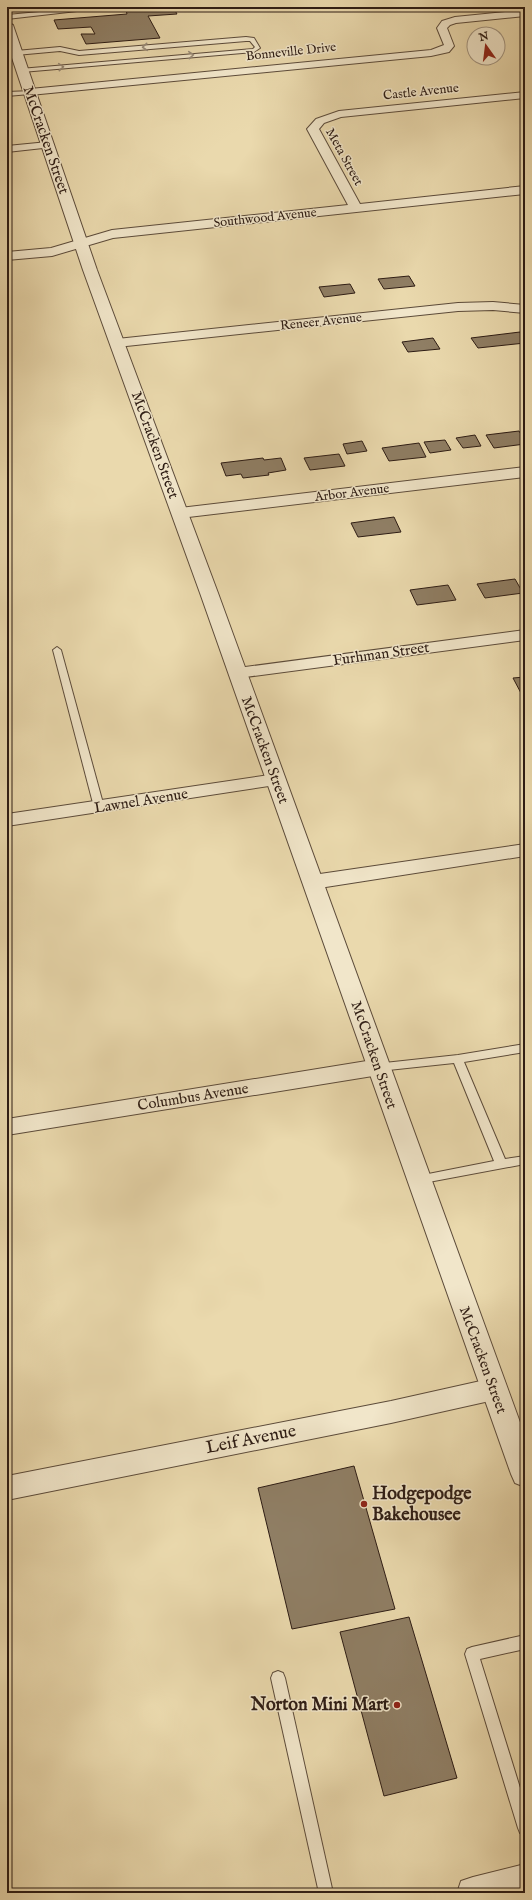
<svg xmlns="http://www.w3.org/2000/svg" width="532" height="1900" font-family="'IM FELL English',serif">
  <style>
    .building { fill: #8f7e64; stroke: #2d1c14 }
    .lines { fill: none; stroke-linecap: round; stroke-linejoin: round }
    .service-casing { stroke: #5c4b3a; stroke-width: 2 }
    .minor-casing { stroke: #5c4b3a; stroke-width: 2 }
    .tertiary-casing { stroke: #5c4b3a; stroke-width: 2 }
    .service { fill: #f1e6ca; fill-rule: evenodd }
    .minor { fill: #f1e6ca; fill-rule: evenodd }
    .tertiary { fill: #f1e6ca; fill-rule: evenodd }
    .oneway { stroke: #998b78 }
    .poi-dot { fill: #8f2418; stroke: #f1e6ca; stroke-width: 1.5 }
    .labels { text-anchor: middle; dominant-baseline: central; stroke-width: 3; stroke-linejoin: round; paint-order: stroke }
    .far-street-label { font-size: 13px; fill: #2d1c14; stroke: #f1e6ca }
    .street-label { font-size: 15px; fill: #2d1c14; stroke: #f1e6ca }
    .near-street-label { font-size: 18px; fill: #2d1c14; stroke: #f1e6ca }
    .near-poi-label { font-size: 18px; font-weight: bold; fill: #2d1c14; stroke: #f1e6ca; text-anchor: start }
  </style>
  <rect width="100%" height="100%" fill="#ead9ad"/>
  <filter id="stains"><feTurbulence type="fractalNoise" baseFrequency=".005" numOctaves="4"/><feColorMatrix values="0 0 0 0 .2 0 0 0 0 .09 0 0 0 0 .02 0 0 0 .5 -.17"/></filter>
  <radialGradient id="worn" r=".72"><stop offset=".6" stop-color="#630" stop-opacity="0"/><stop offset="1" stop-color="#630" stop-opacity=".3"/></radialGradient>
  <!-- building -->
  <g class="building">
    <polygon points="48,7 97,7 50,11"/>
    <polygon points="162,7 173,7 177,14 148,16 160,38 86,44 81,34 95,34 91,27 58,29 54,20 127,14 126,10"/>
    <polygon points="409,276 415,286 384,289 378,279"/>
    <polygon points="350,284 355,293 324,297 319,287"/>
    <polygon points="520,332 525,343 478,348 471,338"/>
    <polygon points="433,338 440,349 408,352 402,342"/>
    <polygon points="519,431 525,441 525,444 494,448 486,435"/>
    <polygon points="475,435 481,446 463,448 456,438"/>
    <polygon points="445,440 451,450 430,453 424,442"/>
    <polygon points="362,441 367,451 347,454 343,444"/>
    <polygon points="419,443 426,457 389,461 382,448"/>
    <polygon points="339,454 345,466 310,470 304,458"/>
    <polygon points="263,458 264,460 281,458 286,470 268,473 269,475 243,478 241,474 226,476 221,463"/>
    <polygon points="394,517 401,532 358,537 351,523"/>
    <polygon points="515,579 523,593 485,598 477,584"/>
    <polygon points="448,585 456,600 417,605 410,590"/>
    <polygon points="525,677 525,695 522,695 513,678"/>
    <polygon points="354,1466 395,1609 292,1629 258,1488"/>
    <polygon points="409,1617 457,1778 384,1796 340,1632"/>
  </g>
  <g class="lines">
    <!-- service casing -->
    <g class="service-casing">
      <g id="service">
        <polygon points="93,7 112,7 7,19 7,15"/>
        <polygon points="246,37 254,38 260,48 254,52 22,72 20,71 20,69 253,49 255,47 250,41 246,41 79,55 60,51 16,55 13,53 16,51 60,47 79,51"/>
        <polygon points="32,91 32,93 30,94 7,96 7,92"/>
        <polygon points="57,647 61,650 104,807 99,810 94,807 53,650"/>
        <polygon points="525,1044 525,1052 464,1062 505,1159 525,1156 525,1164 418,1184 414,1183 412,1180 414,1177 418,1176 494,1161 454,1063 379,1071 375,1070 374,1067 375,1064 458,1055"/>
        <polygon points="525,1635 525,1649 480,1659 525,1804 525,1835 520,1833 518,1828 465,1654 467,1649 472,1647"/>
        <polygon points="278,1671 283,1673 285,1678 333,1893 319,1893 271,1678 273,1673"/>
      </g>
    </g>
    <!-- minor casing -->
    <g class="minor-casing">
      <g id="minor">
        <polygon points="525,10 525,16 456,23 450,25 447,28 454,46 449,52 431,56 30,95 24,92 30,89 431,50 444,45 437,28 442,21 455,17"/>
        <polygon points="525,92 525,98 341,117 324,123 319,129 360,204 525,186 525,194 113,238 52,256 7,260 7,252 51,248 112,230 348,205 307,129 316,119 339,111"/>
        <polygon points="48,142 52,143 54,145 52,147 7,152 7,146"/>
        <polygon points="493,302 525,305 525,313 493,310 458,311 117,347 112,346 110,343 112,340 117,339 458,303"/>
        <polygon points="525,467 525,477 180,518 175,516 172,513 175,510 180,508"/>
        <polygon points="525,630 525,640 238,678 232,677 229,673 232,669 238,668"/>
        <polygon points="276,774 282,776 285,780 282,784 7,826 7,814"/>
        <polygon points="525,844 525,856 313,889 306,887 303,882 306,877 313,875"/>
        <polygon points="379,1059 387,1061 390,1067 387,1073 379,1075 7,1135 7,1119"/>
        <polygon points="494,1378 503,1381 506,1389 503,1397 494,1400 391,1423 7,1500 7,1476 391,1401"/>
      </g>
    </g>
    <!-- tertiary casing -->
    <g class="tertiary-casing">
      <g id="tertiary">
        <polygon points="7,22 13,25 97,270 218,593 525,1436 525,1487 515,1483 511,1474 200,593 83,270 7,43"/>
        <polygon points="525,1864 525,1893 457,1893 461,1881 473,1877"/>
      </g>
    </g>
    <!-- service -->
    <use href="#service" class="service"/>
    <!-- minor -->
    <use href="#minor" class="minor"/>
    <!-- tertiary -->
    <use href="#tertiary" class="tertiary"/>
  </g>
  <!-- one-way arrows -->
  <defs><path id="oneway-chevron" d="M-2-3.5L2.5 0L-2 3.5" fill="none" stroke-width="1.6" stroke-linecap="round" stroke-linejoin="round"/></defs>
  <g class="oneway">
    <use href="#oneway-chevron" transform="translate(145 47) rotate(175)"/>
    <use href="#oneway-chevron" transform="translate(191 55) rotate(-5)"/>
    <use href="#oneway-chevron" transform="translate(61 67) rotate(-5)"/>
  </g>
  <!-- markers -->
  <g class="poi-dot">
    <circle cx="364" cy="1504" r="4"/>
    <circle cx="397" cy="1705" r="4"/>
  </g>
  <g class="labels">
    <!-- far-street labels -->
    <g class="far-street-label">
      <text transform="translate(291 52) rotate(-6)">Bonneville Drive</text>
      <text transform="translate(421 92) rotate(-6)">Castle Avenue</text>
      <text transform="translate(344 157) rotate(61)">Meta Street</text>
      <text transform="translate(265 218) rotate(-6)">Southwood Avenue</text>
      <text transform="translate(321 322) rotate(-6)">Reneer Avenue</text>
      <text transform="translate(352 493) rotate(-7)">Arbor Avenue</text>
    </g>
    <!-- street labels -->
    <g class="street-label">
      <text transform="translate(46 140) rotate(71)">McCracken Street</text>
      <text transform="translate(155 445) rotate(70)">McCracken Street</text>
      <text transform="translate(381 654) rotate(-8)">Furhman Street</text>
      <text transform="translate(265 750) rotate(70)">McCracken Street</text>
      <text transform="translate(141 801) rotate(-9)">Lawnel Avenue</text>
      <text transform="translate(374 1055) rotate(71)">McCracken Street</text>
      <text transform="translate(193 1097) rotate(-9)">Columbus Avenue</text>
      <text transform="translate(483 1360) rotate(70)">McCracken Street</text>
    </g>
    <!-- near-street labels -->
    <g class="near-street-label">
      <text transform="translate(251 1440) rotate(-11)">Leif Avenue</text>
    </g>
    <!-- near-poi labels -->
    <g class="near-poi-label">
      <text x="372" y="1494">Hodgepodge<tspan x="372" dy="21">Bakehousee</tspan></text>
      <text x="389" y="1705" text-anchor="end">Norton Mini Mart</text>
    </g>
  </g>
  <!-- margin -->
  <rect width="532" height="1900" fill="none" stroke="#ead9ad" stroke-width="24"/>
  <rect x="8" y="8" width="516" height="1884" fill="none" stroke="#2d1c14" stroke-width="2"/>
  <rect x="12" y="12" width="508" height="1876" fill="none" stroke="#2d1c14"/>
  <!-- north arrow -->
  <g transform="translate(486 46) rotate(346)"><circle r="19" fill="#f1e6ca" stroke="#a39581"/>
  <path d="M0-3L7 15L0 10L-7 15Z" fill="#8f2418"/>
  <text y="-6" font-size="11" font-weight="bold" text-anchor="middle" fill="#2d1c14">N</text>
  </g>
  <rect width="100%" height="100%" filter="url(#stains)"/>
  <rect width="100%" height="100%" fill="url(#worn)"/>
</svg>
